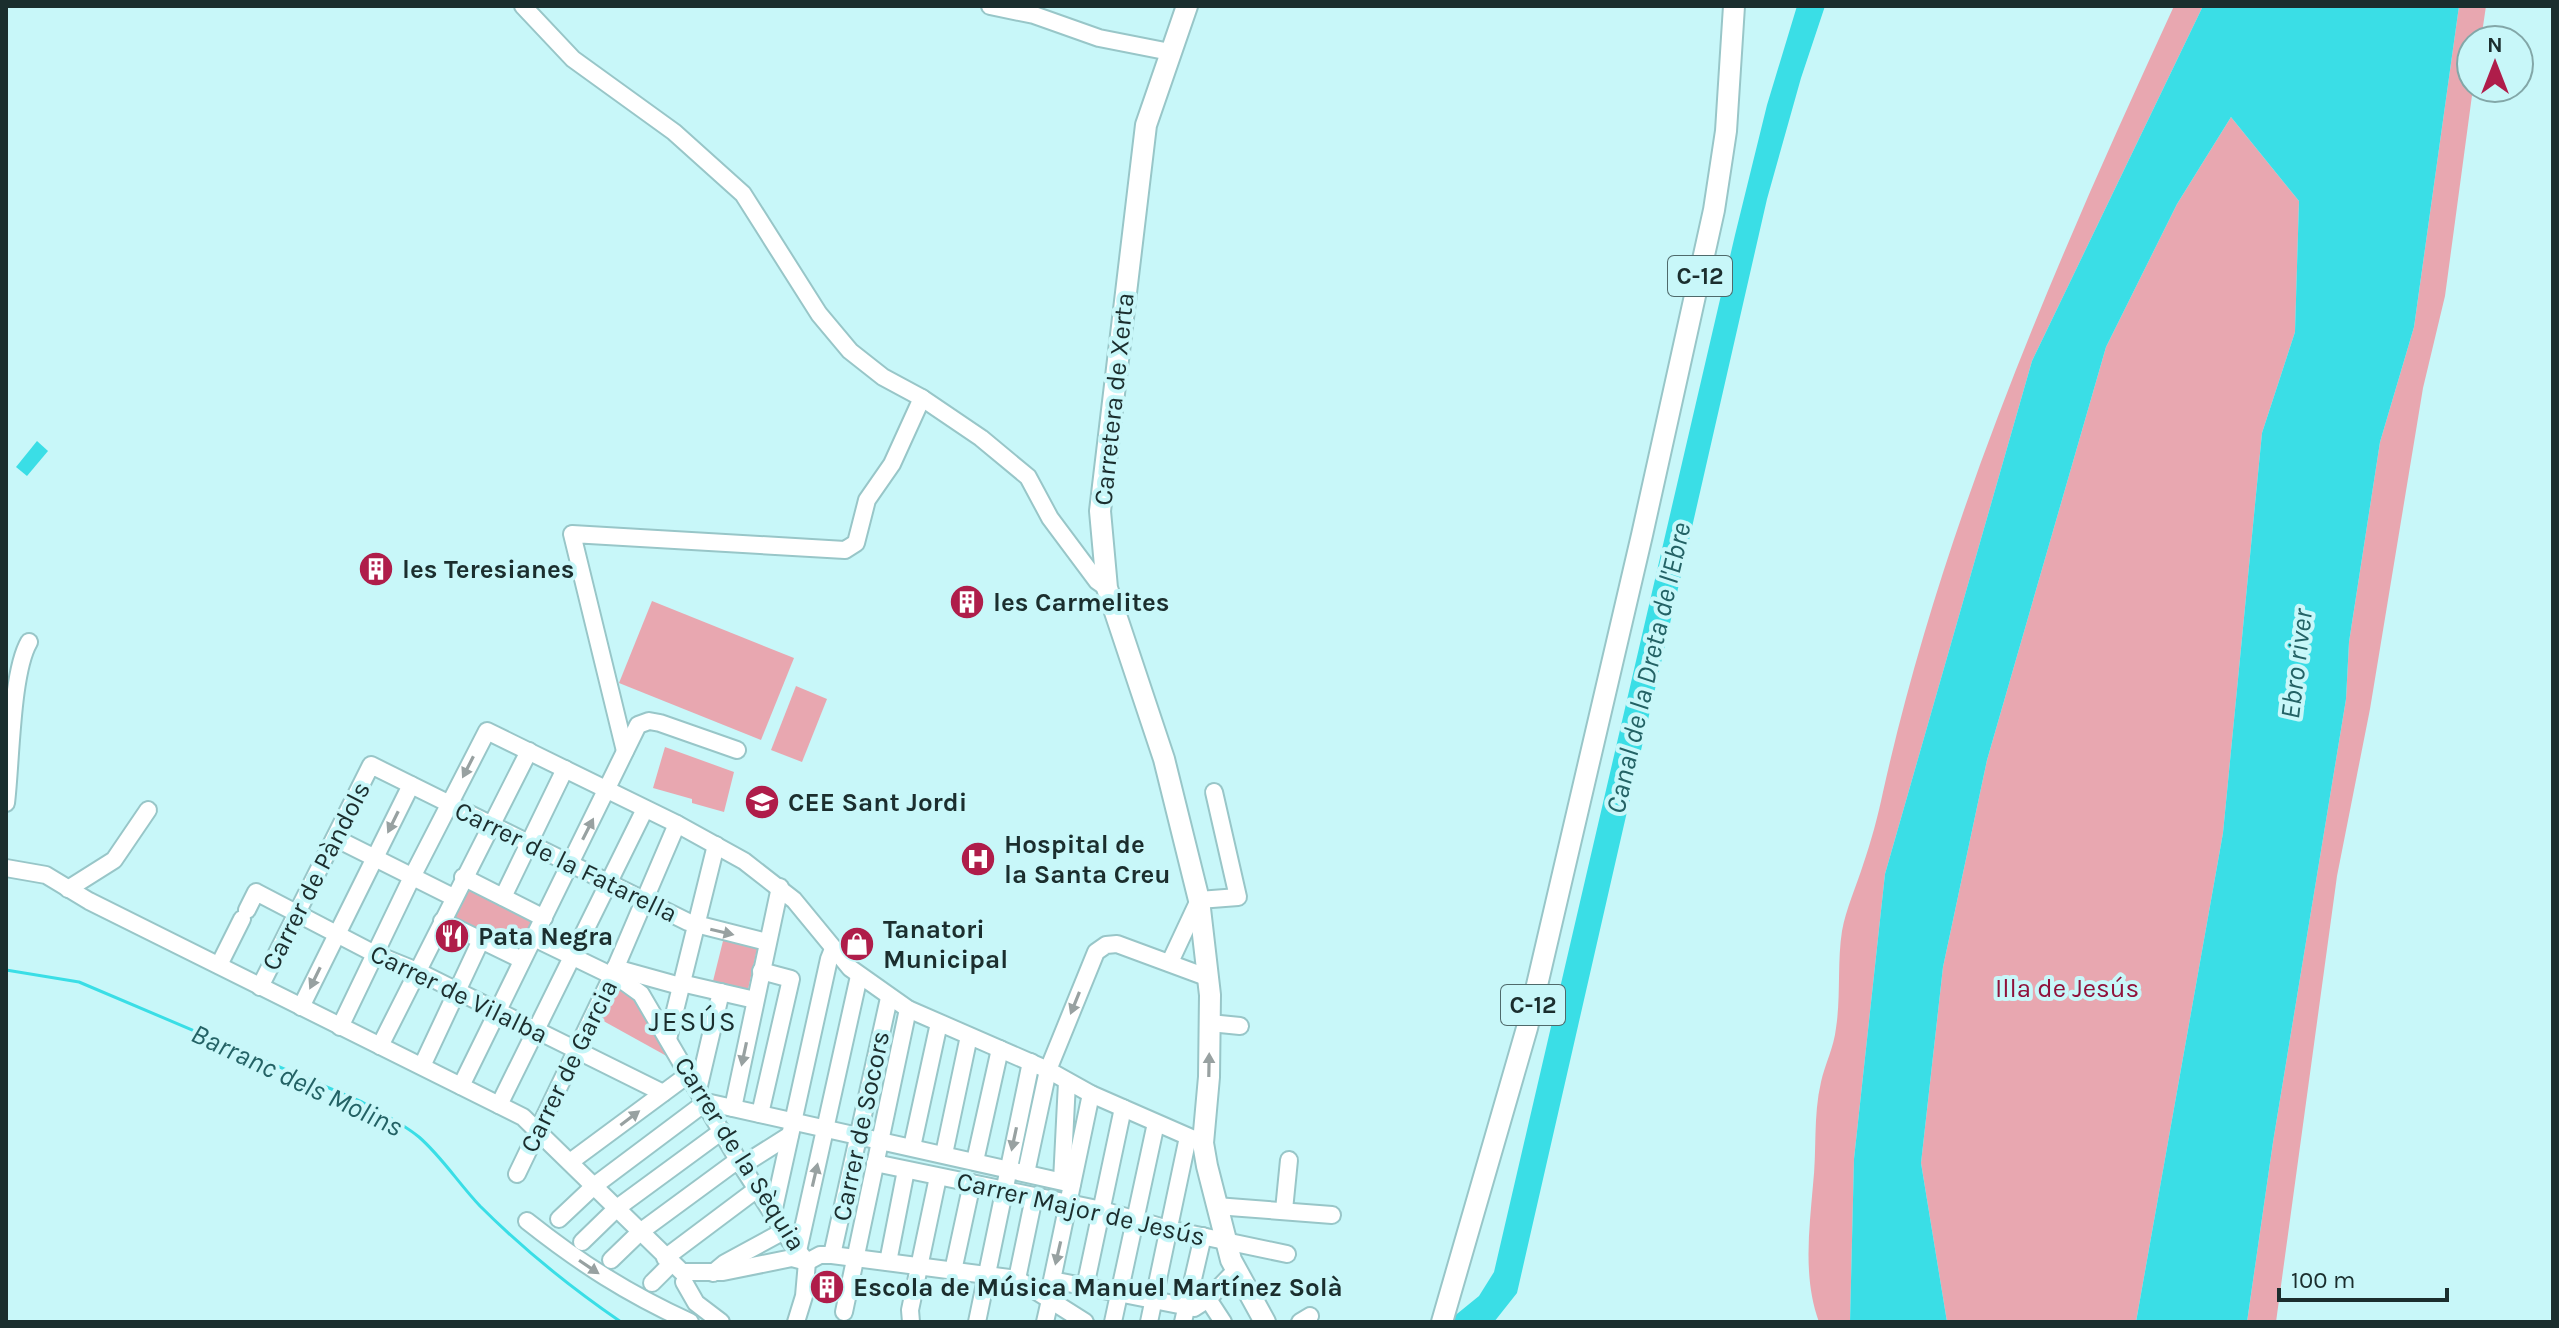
<svg xmlns="http://www.w3.org/2000/svg" width="2559" height="1328" font-family="Karla,sans-serif">
  <style>
    .green { fill: #e8a7b0 }
    .water { fill: #3adee6 }
    .lines { fill: none; stroke-linecap: round; stroke-linejoin: round }
    .stream { stroke: #3adee6; stroke-width: 3 }
    .minor-casing { stroke: #98c6c8; stroke-width: 20 }
    .major-casing { stroke: #98c6c8; stroke-width: 24 }
    .minor { stroke: #fff; stroke-width: 16 }
    .major { stroke: #fff; stroke-width: 20 }
    .oneway { fill: #98a1a1 }
    .labels { text-anchor: middle; dominant-baseline: central; stroke-width: 8; stroke-linejoin: round; paint-order: stroke }
    .shield { fill: #c8f7f9; stroke: #4f6a6b; stroke-width: 2 }
    .shield-label { font-size: 24px; font-weight: bold; fill: #1b2e2e }
    .street-label { font-size: 26px; fill: #1b2e2e; stroke: #c8f7f9 }
    .poi-label { font-size: 26px; font-weight: bold; fill: #1b2e2e; stroke: #c8f7f9; text-anchor: start }
    .park-label { font-size: 26px; fill: #90123b; stroke: #c8f7f9 }
    .water-label { font-size: 28px; font-style: italic; fill: #236265; stroke: #c8f7f9 }
    .neighbourhood-label { font-size: 28px; letter-spacing: 2px; fill: #1b2e2e; stroke: #c8f7f9 }
  </style>
  <rect width="100%" height="100%" fill="#c8f7f9"/>
  <!-- green -->
  <g class="green">
    <path d="M2174 6H2203L2032 361 1885 874 1854 1159 1850 1322H1819C1803 1278 1809 1231 1813 1185 1817 1151 1813 1116 1821 1082 1825 1064 1834 1047 1836 1028 1841 996 1837 963 1842 931 1846 909 1856 887 1863 865 1871 842 1878 816 1883 792 1944 518 2057 260 2174 6Z"/>
    <polygon points="2459,6 2486,6 2481,40 2471,40 2471,88 2473,88 2445,296 2423,388 2370,709 2337,876 2276,1322 2247,1322 2273,1142 2346,699 2349,642 2380,442 2414,327"/>
    <polygon points="2231,117 2299,201 2295,332 2262,433 2223,833 2136,1322 1947,1322 1921,1163 1943,967 1987,760 2106,347 2177,204"/>
    <polygon points="652,601 794,658 761,740 619,683"/>
    <polygon points="796,686 827,699 802,762 771,750"/>
    <polygon points="665,747 734,772 724,812 692,803 692,799 653,788"/>
    <polygon points="463,886 536,918 523,952 450,919"/>
    <polygon points="724,937 758,945 747,994 712,985"/>
    <polygon points="615,983 631,990 672,1059 598,1018"/>
  </g>
  <!-- water -->
  <g class="water">
    <polygon points="1797,6 1825,6 1801,78 1767,199 1517,1293 1494,1322 1447,1322 1479,1296 1494,1272 1735,235 1767,105"/>
    <polygon points="2203,6 2459,6 2414,327 2380,442 2349,642 2346,699 2273,1142 2247,1322 2136,1322 2223,833 2262,433 2295,332 2299,201 2231,117 2177,204 2106,347 1987,760 1943,967 1921,1163 1947,1322 1850,1322 1854,1159 1885,874 2032,361"/>
    <polygon points="37,441 48,451 27,476 16,467"/>
  </g>
  <g class="lines">
    <!-- stream -->
    <path class="stream" d="M6 970 79 982 362 1102C381 1113 402 1123 419 1137 442 1157 459 1184 480 1206 524 1250 570 1287 621 1322"/>
    <!-- minor casing -->
    <g class="minor-casing">
      <g id="minor">
        <polyline points="523,6 573,59 674,132 743,194 819,314 850,351 883,377 922,398 981,438 1028,477 1050,518 1097,581 1107,588"/>
        <polyline points="990,6 1034,15 1099,38 1170,52"/>
        <polyline points="625,751 572,534 845,550 856,543 867,500 892,464 922,398"/>
        <path d="M6 803C11 763 11 673 29 642"/>
        <polyline points="335,838 453,897"/>
        <polyline points="6,868 46,875 89,901 523,1117 682,1272 723,1272 792,1258 807,1262 820,1255 832,1255 1017,1279 1085,1322"/>
        <polyline points="463,877 544,918"/>
        <polyline points="68,889 114,860 148,810"/>
        <polyline points="503,897 565,769"/>
        <polyline points="247,910 256,892 375,954 417,971 663,1093"/>
        <polyline points="442,921 522,960"/>
        <polyline points="534,938 623,981 641,994 738,1160 790,1241 807,1262"/>
        <polyline points="1170,962 1199,900 1238,897 1214,792"/>
        <polyline points="219,965 242,919"/>
        <polyline points="615,968 680,986"/>
        <polyline points="681,983 755,1000"/>
        <polyline points="260,987 371,765 688,922 767,942"/>
        <polyline points="301,1007 411,785"/>
        <polyline points="1210,1023 1240,1026"/>
        <polyline points="340,1027 412,877 487,731 677,824 744,861 794,900 850,968 908,1009 1048,1070 1091,1094 1203,1143"/>
        <polyline points="668,1039 716,845"/>
        <polyline points="380,1046 529,751"/>
        <polyline points="422,1066 481,940"/>
        <polyline points="461,1086 638,725 649,721 660,723 737,750"/>
        <polyline points="698,1090 721,992"/>
        <polyline points="1091,1094 1052,1280 1194,1308 1208,1299 1235,1271"/>
        <polyline points="499,1105 645,809"/>
        <polyline points="733,1108 780,887"/>
        <polyline points="760,1114 791,979 761,971"/>
        <polyline points="912,1147 939,1023"/>
        <polyline points="944,1154 969,1036"/>
        <polyline points="975,1161 1000,1049"/>
        <polyline points="570,1162 689,1074"/>
        <polyline points="875,1163 1102,1210 1168,1229 1287,1254"/>
        <polyline points="741,1166 790,1135"/>
        <polyline points="1026,1173 1048,1070 1096,952 1106,945 1117,944 1209,978"/>
        <polyline points="517,1174 612,976 677,824"/>
        <polyline points="1062,1181 1067,1082"/>
        <polyline points="1216,1206 1332,1215"/>
        <polyline points="1284,1210 1289,1160"/>
        <polyline points="773,1213 829,959 833,949"/>
        <polyline points="559,1219 594,1186 706,1102 1072,1184"/>
        <path d="M527 1221C580 1263 628 1294 690 1322"/>
        <polyline points="582,1242 617,1208 722,1131"/>
        <polyline points="798,1251 859,976"/>
        <polyline points="832,1255 889,998"/>
        <polyline points="665,1258 757,1189"/>
        <polyline points="611,1260 640,1232 738,1160"/>
        <polyline points="888,1262 906,1170"/>
        <polyline points="953,1271 972,1183"/>
        <polyline points="713,1273 725,1263 784,1231"/>
        <polyline points="1017,1279 1034,1197"/>
        <polyline points="684,1282 696,1303 721,1322"/>
        <polyline points="652,1283 671,1264"/>
        <polyline points="1085,1287 1123,1108"/>
        <polyline points="1208,1299 1223,1322"/>
        <polyline points="844,1312 908,1009"/>
        <polyline points="796,1322 804,1296 807,1262"/>
        <polyline points="911,1322 910,1310 938,1177"/>
        <polyline points="977,1322 1031,1062"/>
        <polyline points="1045,1322 1050,1300"/>
        <polyline points="1113,1322 1156,1123"/>
        <polyline points="1149,1322 1188,1137"/>
        <polyline points="1183,1322 1203,1236"/>
        <polyline points="1300,1322 1310,1316"/>
      </g>
    </g>
    <!-- major casing -->
    <g class="major-casing">
      <g id="major">
        <polyline points="1187,6 1146,125 1100,511 1107,588 1164,759 1199,900 1210,995 1209,1077 1203,1143 1207,1166 1231,1260 1265,1322"/>
        <polyline points="1442,1322 1527,1028 1642,535 1714,210 1726,131 1734,6"/>
      </g>
    </g>
    <!-- minor -->
    <use href="#minor" class="minor"/>
    <!-- major -->
    <use href="#major" class="major"/>
  </g>
  <!-- one-way arrows -->
  <defs><path id="oneway-solid" d="M-6-.8H1V-3.2L6.5 0L1 3.2V.8H-6Z" transform="scale(2)"/></defs>
  <g class="oneway">
    <use href="#oneway-solid" transform="translate(468 767) rotate(117)"/>
    <use href="#oneway-solid" transform="translate(393 822) rotate(116)"/>
    <use href="#oneway-solid" transform="translate(588 829) rotate(-63)"/>
    <use href="#oneway-solid" transform="translate(722 932) rotate(13)"/>
    <use href="#oneway-solid" transform="translate(315 978) rotate(116)"/>
    <use href="#oneway-solid" transform="translate(1075 1003) rotate(112)"/>
    <use href="#oneway-solid" transform="translate(744 1054) rotate(102)"/>
    <use href="#oneway-solid" transform="translate(1209 1065) rotate(-89)"/>
    <use href="#oneway-solid" transform="translate(630 1118) rotate(-37)"/>
    <use href="#oneway-solid" transform="translate(1014 1139) rotate(102)"/>
    <use href="#oneway-solid" transform="translate(815 1175) rotate(-77)"/>
    <use href="#oneway-solid" transform="translate(1058 1253) rotate(103)"/>
    <use href="#oneway-solid" transform="translate(589 1267) rotate(34)"/>
  </g>
  <!-- icons -->
  <defs>
    <g id="building-disc" transform="scale(1.8)"><circle r="9.5" fill="#af1d4a" stroke="#c8f7f9"/><path d="M-4-6H4V6H1V3H-1V6H-4ZM-2.5-4.3h1.7v1.8h-1.7ZM.8-4.3h1.7v1.8H.8ZM-2.5-1h1.7V.8h-1.7ZM.8-1h1.7V.8H.8Z" fill="#fff"/></g>
    <g id="school-disc" transform="scale(1.8)"><circle r="9.5" fill="#af1d4a" stroke="#c8f7f9"/><path d="M0-5L7-2L0 1L-7-2ZM-4 1L0 2.5L4 1V4Q0 6-4 4Z" fill="#fff"/></g>
    <g id="hospital-disc" transform="scale(1.8)"><circle r="9.5" fill="#af1d4a" stroke="#c8f7f9"/><path d="M-5-5h3v3.5h4V-5h3V5h-3V1.5h-4V5h-3Z" fill="#fff"/></g>
    <g id="restaurant-disc" transform="scale(1.8)"><circle r="9.5" fill="#af1d4a" stroke="#c8f7f9"/><path d="M-5-6h1v4h1v-4h1v4h1v-4h1v5L-1.5 .5V6h-2V.5L-5-1ZM5-6V6H3V1.5H1.5Q1.5-4 5-6Z" fill="#fff"/></g>
    <g id="shop-disc" transform="scale(1.8)"><circle r="9.5" fill="#af1d4a" stroke="#c8f7f9"/><path d="M-5-2.5h2.3a2.7 3.5 0 0 1 5.4 0H5L5.5 6h-11ZM-1.5-2.5h3a1.5 2.3 0 0 0-3 0Z" fill="#fff"/></g>
  </defs>
  <g fill-rule="evenodd">
    <use href="#building-disc" x="376" y="569"/>
    <use href="#building-disc" x="967" y="602"/>
    <use href="#school-disc" x="762" y="802"/>
    <use href="#hospital-disc" x="978" y="859"/>
    <use href="#restaurant-disc" x="452" y="936"/>
    <use href="#shop-disc" x="857" y="944"/>
    <use href="#building-disc" x="827" y="1287"/>
  </g>
  <g class="labels">
    <!-- shield labels -->
    <g class="shield">
      <rect x="1668" y="256" width="64" height="40" rx="6"/>
      <rect x="1501" y="985" width="64" height="40" rx="6"/>
    </g>
    <g class="shield-label">
      <text x="1700" y="276">C-12</text>
      <text x="1533" y="1005">C-12</text>
    </g>
    <!-- street labels -->
    <g class="street-label">
      <text transform="translate(1114 399) rotate(-84)">Carretera de Xerta</text>
      <text transform="translate(566 862) rotate(26)">Carrer de la Fatarella</text>
      <text transform="translate(316 876) rotate(-63)">Carrer de Pàndols</text>
      <text transform="translate(459 994) rotate(26)">Carrer de Vilalba</text>
      <text transform="translate(569 1066) rotate(-64)">Carrer de Garcia</text>
      <text transform="translate(861 1126) rotate(-78)">Carrer de Socors</text>
      <text transform="translate(740 1154) rotate(58)">Carrer de la Sèquia</text>
      <text transform="translate(1081 1209) rotate(13)">Carrer Major de Jesús</text>
    </g>
    <!-- poi labels -->
    <g class="poi-label">
      <text x="402" y="569">les Teresianes</text>
      <text x="993" y="602">les Carmelites</text>
      <text x="788" y="802">CEE Sant Jordi</text>
      <text x="1004" y="844">Hospital de<tspan x="1004" dy="30">la Santa Creu</tspan></text>
      <text x="883" y="929">Tanatori<tspan x="883" dy="30">Municipal</tspan></text>
      <text x="478" y="936">Pata Negra</text>
      <text x="853" y="1287">Escola de Música Manuel Martínez Solà</text>
    </g>
    <!-- park labels -->
    <g class="park-label">
      <text x="2067" y="988">Illa de Jesús</text>
    </g>
    <!-- water labels -->
    <g class="water-label">
      <text transform="translate(2296 664) rotate(-83)">Ebro river</text>
      <text transform="translate(1648 668) rotate(-77)">Canal de la Dreta de l'Ebre</text>
      <text transform="translate(297 1080) rotate(25)">Barranc dels Molins</text>
    </g>
    <!-- neighbourhood labels -->
    <g class="neighbourhood-label">
      <text x="693" y="1021">JESÚS</text>
    </g>
  </g>
  <!-- border -->
  <rect width="2559" height="1328" fill="none" stroke="#1b2e2e" stroke-width="16"/>
  <!-- north arrow -->
  <g transform="translate(2495 64)"><circle r="38" fill="#c8f7f9" stroke="#83a7a8" stroke-width="2"/>
  <path d="M0-6L14 30L0 20L-14 30Z" fill="#af1d4a"/>
  <text y="-12" font-size="22" font-weight="bold" text-anchor="middle" fill="#1b2e2e">N</text>
  </g>
  <!-- scale -->
  <path d="M2279 1288v12h168v-12" fill="none" stroke="#1b2e2e" stroke-width="4"/>
  <text x="2291" y="1288" font-size="24" fill="#1b2e2e" stroke="#c8f7f9" stroke-width="6" paint-order="stroke">100 m</text>
</svg>
